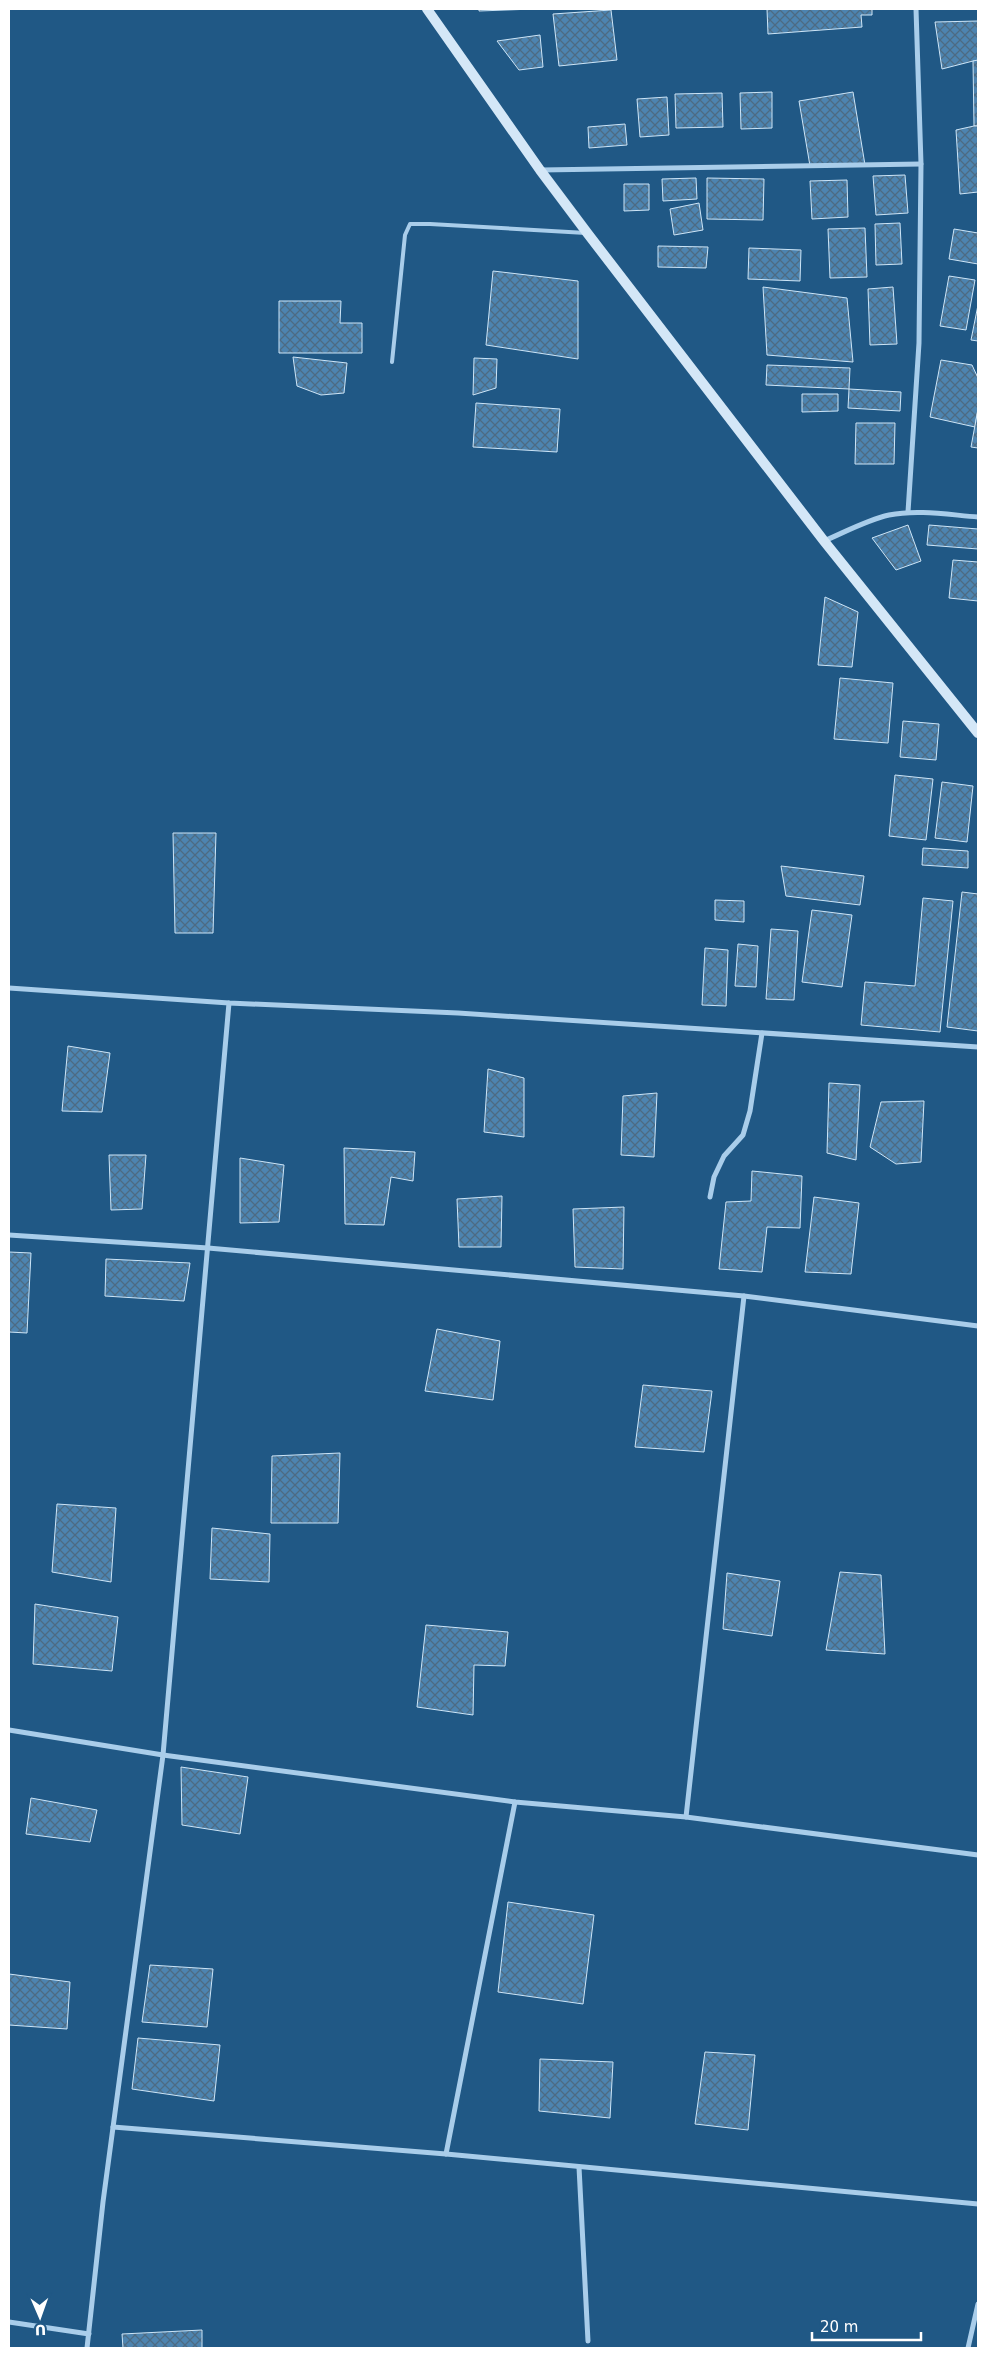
<svg xmlns="http://www.w3.org/2000/svg" width="987" height="2357" font-family="'DejaVu Sans',sans-serif">
  <style>
    .building { fill: url(#building-cross-hatch); stroke: #cde5f7 }
    .lines { fill: none; stroke-linecap: round; stroke-linejoin: round }
    .lane { stroke: #a9cdea; stroke-width: 4 }
    .street { stroke: #a9cdea; stroke-width: 5 }
    .secondary { stroke: #d4e7f7; stroke-width: 10 }
  </style>
  <defs>
    <pattern id="building-cross-hatch" width="8" height="8" patternUnits="userSpaceOnUse" patternTransform="scale(1.25)"><rect width="8" height="8" fill="#4d84b0"/><path d="M0 0l8 8M0 8l8-8" fill="none" stroke="#4d6b83"/></pattern>
  </defs>
  <rect width="100%" height="100%" fill="#205885"/>
  <!-- building -->
  <g class="building">
    <polygon points="479,9 534,9 479,11"/>
    <polygon points="767,9 872,9 872,15 861,15 862,27 768,34"/>
    <polygon points="611,10 617,60 559,66 553,14"/>
    <polygon points="978,21 978,61 973,61 942,69 935,22"/>
    <polygon points="540,35 543,67 519,70 497,41"/>
    <polygon points="978,60 978,126 974,126 973,61"/>
    <polygon points="772,92 772,128 741,129 740,93"/>
    <polygon points="853,92 865,165 810,166 799,101"/>
    <polygon points="722,93 723,127 676,128 675,94"/>
    <polygon points="667,97 669,135 640,137 637,99"/>
    <polygon points="625,124 627,145 589,148 588,127"/>
    <polygon points="974,126 978,126 978,192 960,194 956,130"/>
    <polygon points="905,175 908,213 876,215 873,176"/>
    <polygon points="696,178 697,199 663,201 662,179"/>
    <polygon points="707,178 764,179 763,220 707,219"/>
    <polygon points="847,180 848,217 812,219 810,181"/>
    <polygon points="624,184 649,184 649,210 624,211"/>
    <polygon points="699,203 703,230 674,235 670,209"/>
    <polygon points="900,223 902,264 876,265 875,224"/>
    <polygon points="865,228 867,277 830,278 828,229"/>
    <polygon points="954,229 978,233 978,264 949,259"/>
    <polygon points="658,246 708,247 706,268 658,267"/>
    <polygon points="749,248 801,250 800,281 748,279"/>
    <polygon points="493,271 578,281 578,359 486,345"/>
    <polygon points="949,276 975,280 966,330 940,326"/>
    <polygon points="763,287 847,298 853,362 767,355"/>
    <polygon points="893,287 897,344 870,345 868,289"/>
    <polygon points="279,301 341,301 340,323 362,323 362,353 279,353"/>
    <polygon points="978,305 978,341 971,340"/>
    <polygon points="293,357 347,363 344,393 321,395 297,386"/>
    <polygon points="474,358 497,359 496,388 473,395"/>
    <polygon points="941,360 972,365 978,378 978,409 975,427 930,417"/>
    <polygon points="767,365 850,368 849,389 766,385"/>
    <polygon points="849,389 901,392 900,411 848,408"/>
    <polygon points="802,394 838,394 838,411 802,412"/>
    <polygon points="476,403 560,409 557,452 473,447"/>
    <polygon points="978,409 978,448 971,447"/>
    <polygon points="856,423 895,423 894,464 855,464"/>
    <polygon points="908,525 921,561 896,570 872,538"/>
    <polygon points="929,525 978,529 978,549 927,545"/>
    <polygon points="953,560 978,562 978,601 949,598"/>
    <polygon points="825,597 858,612 852,667 818,665"/>
    <polygon points="840,678 893,683 888,743 834,739"/>
    <polygon points="903,721 939,724 936,760 900,757"/>
    <polygon points="895,775 933,779 926,840 889,836"/>
    <polygon points="942,782 973,786 967,842 935,838"/>
    <polygon points="173,833 216,833 213,933 175,933"/>
    <polygon points="923,848 968,851 968,868 922,865"/>
    <polygon points="781,866 864,876 860,905 786,896"/>
    <polygon points="962,892 978,894 978,1031 947,1027"/>
    <polygon points="923,898 953,901 940,1032 861,1025 865,982 915,986"/>
    <polygon points="715,900 744,901 744,922 715,920"/>
    <polygon points="812,910 852,915 842,987 802,982"/>
    <polygon points="771,929 798,931 794,1000 766,999"/>
    <polygon points="738,944 758,946 756,987 735,986"/>
    <polygon points="705,948 728,950 726,1006 702,1005"/>
    <polygon points="68,1046 110,1053 102,1112 62,1111"/>
    <polygon points="488,1069 524,1078 524,1137 484,1132"/>
    <polygon points="829,1083 860,1085 856,1160 827,1153"/>
    <polygon points="657,1093 654,1157 621,1155 623,1096"/>
    <polygon points="924,1101 921,1162 896,1164 870,1147 881,1102"/>
    <polygon points="344,1148 415,1152 413,1181 391,1177 384,1225 345,1224"/>
    <polygon points="109,1155 146,1155 142,1209 111,1210"/>
    <polygon points="240,1158 284,1165 279,1222 240,1223"/>
    <polygon points="752,1171 802,1176 800,1228 767,1227 762,1272 719,1269 726,1202 751,1201"/>
    <polygon points="502,1196 501,1247 459,1247 457,1199"/>
    <polygon points="814,1197 859,1203 851,1274 805,1272"/>
    <polygon points="624,1207 623,1269 575,1267 573,1209"/>
    <polygon points="9,1252 31,1253 27,1333 9,1332"/>
    <polygon points="106,1259 190,1263 184,1301 105,1296"/>
    <polygon points="437,1329 500,1341 493,1400 425,1391"/>
    <polygon points="643,1385 712,1391 704,1452 635,1447"/>
    <polygon points="340,1453 338,1523 271,1523 272,1456"/>
    <polygon points="57,1504 116,1508 111,1582 52,1572"/>
    <polygon points="212,1528 270,1534 269,1582 210,1579"/>
    <polygon points="840,1572 881,1575 885,1654 826,1650"/>
    <polygon points="727,1573 780,1581 772,1636 723,1629"/>
    <polygon points="35,1604 118,1617 112,1671 33,1664"/>
    <polygon points="426,1625 508,1632 505,1666 474,1665 473,1715 417,1707"/>
    <polygon points="181,1767 248,1777 240,1834 182,1825"/>
    <polygon points="31,1798 97,1810 90,1842 26,1834"/>
    <polygon points="508,1902 594,1915 583,2004 498,1992"/>
    <polygon points="150,1965 213,1969 207,2027 142,2022"/>
    <polygon points="9,1974 70,1982 67,2029 9,2025"/>
    <polygon points="138,2038 220,2045 214,2101 132,2089"/>
    <polygon points="705,2052 755,2055 748,2130 695,2124"/>
    <polygon points="540,2059 613,2062 610,2118 539,2111"/>
    <polygon points="202,2330 202,2348 123,2348 122,2334"/>
  </g>
  <g class="lines">
    <!-- lane -->
    <polyline class="lane" points="392,362 405,235 410,224 430,224 586,233"/>
    <!-- street -->
    <g class="street">
      <polyline points="541,170 921,164"/>
      <polyline points="908,512 919,343 921,164 916,9"/>
      <path d="M824 541C845 532 867 520 889 515 918 509 950 515 978 517"/>
      <polyline points="9,988 229,1003 458,1013 978,1047"/>
      <polyline points="710,1197 714,1177 724,1156 743,1135 750,1111 762,1033"/>
      <polyline points="9,1235 208,1248 744,1296 978,1326"/>
      <polyline points="9,1730 163,1755 515,1802 686,1817 978,1855"/>
      <polyline points="686,1817 744,1296"/>
      <polyline points="113,2127 446,2154 978,2204"/>
      <polyline points="446,2154 515,1802"/>
      <polyline points="579,2167 588,2341"/>
      <polyline points="9,2322 89,2334"/>
      <polyline points="87,2348 103,2202 163,1755 229,1003"/>
      <polyline points="968,2348 978,2304"/>
    </g>
    <!-- secondary -->
    <polyline class="secondary" points="427,9 540,170 588,234 824,541 978,733"/>
  </g>
  <!-- border -->
  <rect width="987" height="2357" fill="none" stroke="#ffffff" stroke-width="20"/>
  <!-- north arrow -->
  <g transform="translate(40 2317) rotate(178)" stroke="#205885" stroke-width="4" paint-order="stroke">
  <path d="M0-4L9 19L0 12L-9 19Z" fill="#ffffff"/>
  <text y="-8" font-size="14" font-weight="bold" text-anchor="middle" fill="#ffffff">U</text>
  </g>
  <!-- scale -->
  <path d="M812 2332v8h109v-8" fill="none" stroke="#ffffff" stroke-width="2.5"/>
  <text x="820" y="2332" font-size="15" fill="#ffffff" stroke="#205885" stroke-width="4" paint-order="stroke">20 m</text>
</svg>
